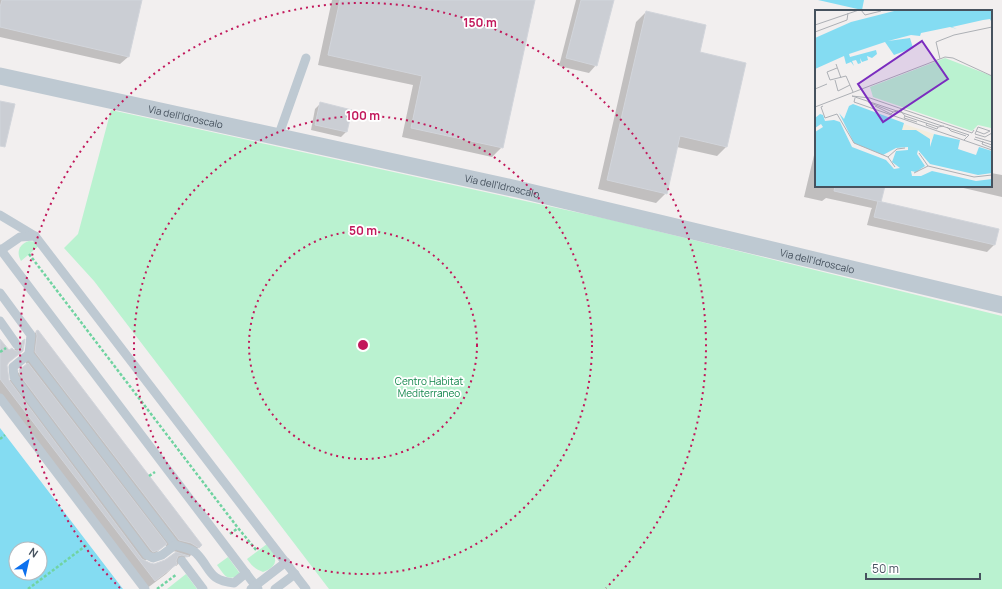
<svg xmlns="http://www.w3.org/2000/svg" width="1002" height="589" font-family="Manrope,sans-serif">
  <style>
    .green { fill: #baf2d0 }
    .water { fill: #84dcf2; fill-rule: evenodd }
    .shadow { fill: #0003; fill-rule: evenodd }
    .building { fill: #cbced4; stroke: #d2d5db }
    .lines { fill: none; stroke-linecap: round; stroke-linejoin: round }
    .path { stroke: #70d3a1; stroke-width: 2.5; stroke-dasharray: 3 2; stroke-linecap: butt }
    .service { stroke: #bec9d2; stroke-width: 9 }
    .minor { stroke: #bec9d2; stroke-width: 17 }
    .ring { fill: none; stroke: #c2185b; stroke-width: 2; stroke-dasharray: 2 4 }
    .labels { text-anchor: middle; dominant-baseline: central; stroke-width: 3.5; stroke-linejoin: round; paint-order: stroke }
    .street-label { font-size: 10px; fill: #46525e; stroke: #fff }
    .park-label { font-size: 10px; fill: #10854a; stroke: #fff }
    .inset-road { fill: none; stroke: #adb0b5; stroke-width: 1 }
    .view { fill: #7b2cbf; fill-opacity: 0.15; stroke: #7b2cbf; stroke-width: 2 }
    .inset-edge { fill: none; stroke: #46525e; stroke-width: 2 }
    .centre { fill: #c2185b; stroke: #fff; stroke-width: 2 }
    .ring-label { font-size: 12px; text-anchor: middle; font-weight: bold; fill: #c2185b; stroke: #fff; stroke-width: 3.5; stroke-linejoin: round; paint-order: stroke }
  </style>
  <rect width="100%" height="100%" fill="#f2efef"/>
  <!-- green -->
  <g class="green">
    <polygon points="111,110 612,220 1002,316 1002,589 329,589 94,281 64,248 78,234"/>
    <path d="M29 241 37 242 40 245 21 261C16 252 19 244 29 241Z"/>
    <path d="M267 544C276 556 281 565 263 572 255 569 252 566 247 559Z"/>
    <path d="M228 557 241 575C226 581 226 577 217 565Z"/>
    <polygon points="186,574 197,589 167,589"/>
  </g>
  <!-- water -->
  <g class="water">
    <polygon points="818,0 864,0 862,10"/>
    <path d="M0 428 123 589H0ZM16 549H40V573H16Z"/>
  </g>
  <!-- shadow -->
  <g class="shadow">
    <polygon points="0,0 141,0 128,57 120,64 0,37"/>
    <polygon points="332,0 534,0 502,147 492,157 402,137 413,85 318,65"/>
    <polygon points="576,0 613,0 596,65 589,73 559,66"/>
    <polygon points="646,12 726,147 717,156 677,147 666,193 656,203 598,189 636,22"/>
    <polygon points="320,104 346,132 341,137 311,130 315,109"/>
    <polygon points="816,150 816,186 884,186 879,202 995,244 987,252 867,225 871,210 872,208 826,198 822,201 804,197 815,151"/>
    <polygon points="991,173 1002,175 1002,197 955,186 991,186"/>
    <path d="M37 331 201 545 189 557 187 556 176 566 175 565 166 574 146 589 0 401V340L9 352 13 351 23 341 22 350 6 365 8 382 27 365 26 363 27 346 26 342ZM165 544 169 550 177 552 166 561 154 565 144 561 148 559 155 554Z"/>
  </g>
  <!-- building -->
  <g class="building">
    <polygon points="2,0 142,0 129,57 0,27 0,7"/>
    <polygon points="340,0 535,0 503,148 411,128 422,76 328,55"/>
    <polygon points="581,0 614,0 597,66 566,58"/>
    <polygon points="646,11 706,25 700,52 746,63 727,147 680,136 667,194 607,180"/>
    <polygon points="0,101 15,104 5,147 0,146"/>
    <polygon points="320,102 352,110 347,132 315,125"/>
    <polygon points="835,186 885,186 881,202 834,191"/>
    <polygon points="878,201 999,229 995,245 874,217"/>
    <polygon points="38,330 202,545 199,548 191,543 179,540 35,352 37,336 36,331"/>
    <polygon points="0,339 9,350 12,348 14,350 17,351 20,350 22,348 23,345 22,341 25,339 23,351 9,362 7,365 9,380 142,559 150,563 154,564 165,560 176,552 189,556 187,557 182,555 178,556 176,561 177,564 155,581 0,379"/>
    <polygon points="28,363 167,544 159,550 153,552 151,550 20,375 19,370"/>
  </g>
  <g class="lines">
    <!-- path -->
    <g class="path">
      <polyline points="29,254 238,528 257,551"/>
      <polyline points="0,352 6,348"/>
      <polyline points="0,439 5,435"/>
      <polyline points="149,476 155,472"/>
      <polyline points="230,534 238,528"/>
      <polyline points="28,589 88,544"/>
      <polyline points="157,589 177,574"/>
    </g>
    <!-- service -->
    <g class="service">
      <polyline points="278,137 306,58"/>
      <polyline points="0,215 35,236 306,589"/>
      <polyline points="0,249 1,250 20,237 35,236"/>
      <polyline points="0,251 1,250 13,266 258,589"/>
      <path d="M0 293 31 335 29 354 175 545C181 547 191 548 196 553 211 568 208 581 234 583L246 573"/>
      <polyline points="0,321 17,345"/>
      <polyline points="29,354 13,367 14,377 147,555 153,558 162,555 175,545"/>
      <polyline points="0,398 145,589"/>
      <polyline points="182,561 203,589"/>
      <polyline points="251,589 286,562"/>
      <polyline points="275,589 295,574"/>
    </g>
    <!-- minor -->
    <path class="minor" id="s1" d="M0 76 517 189 1002 305"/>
  </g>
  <!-- distance rings -->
  <g class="ring">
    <circle cx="363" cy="345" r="114"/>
    <circle cx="363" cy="345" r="229"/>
    <path d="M120 588A343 343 0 1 1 606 588"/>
  </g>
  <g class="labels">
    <!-- street labels -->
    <g class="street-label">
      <text stroke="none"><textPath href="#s1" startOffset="190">Via dell'Idroscalo</textPath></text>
      <text stroke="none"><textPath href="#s1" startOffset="514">Via dell'Idroscalo</textPath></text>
      <text stroke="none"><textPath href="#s1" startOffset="838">Via dell'Idroscalo</textPath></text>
    </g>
    <!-- park labels -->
    <g class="park-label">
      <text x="429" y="381">Centro Habitat<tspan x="429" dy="12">Mediterraneo</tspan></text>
    </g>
  </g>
  <!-- overview -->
  <g transform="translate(815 10)">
    <rect width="177" height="177" fill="#f2efef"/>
    <path d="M130 48 177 66 176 118 163 115 157 121 58 87 55 77Z" fill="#baf2d0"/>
    <path d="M89 114 119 124 116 131 94 120H87Z" fill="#f4edde"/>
    <path d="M83 0H177V13L175 9 168 10 137 17 142 19 135 17 106 23 105 26 96 25 73 31 95 28 98 38 79 45 70 32 34 44 35 47 61 40 62 44 57 48 52 46 53 50 47 52 45 48 46 53 43 54 41 50 37 51 39 56 36 52 31 54 29 46 0 59V28L36 12ZM38 94 89 113 85 127 87 120H101L115 129V137L119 124 145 130 143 139 161 145 164 137 177 141V163L163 165 115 154 103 140 102 144 110 156 101 162 96 161 97 166H106L117 161 161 171 177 169V177H0V122L8 117 6 114 0 118V108L5 104 8 105 10 111 19 110 25 112 37 137 71 150 79 159 85 158 77 152 81 141 93 140V137L81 138 68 145 39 133 24 103 29 109 34 96Z" fill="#84dcf2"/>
    <path class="inset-road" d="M46 0 50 5 66 1M0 15 44 0M0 22 32 10 33 3M125 49 121 32 139 25 177 17M21 54 26 68M22 58 12 62 15 70 31 66 38 82M20 70 23 81 35 75M0 79 12 74M40 88 39 92 177 140M53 92 78 102 83 101M8 96 6 97 10 108 22 104 39 133 73 147M60 96 76 104 78 102M0 97 130 47 138 48 177 66M86 101 90 106 123 117 129 116M90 106 89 108 102 112M112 113 111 115 122 119 123 117M132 117 136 121 151 126M161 121 169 124 175 121M175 121 163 117 160 124 170 127 177 123M160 127 177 132M159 129 177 135M149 130 154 125 37 86 55 88 157 123 159 120M168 131 167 134 177 138M113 156 159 167 177 165M80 157 73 147 82 139 90 138M99 163 113 156 104 143"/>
    <path class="view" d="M107 31 133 69 68 112 43 74Z"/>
    <rect width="177" height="177" class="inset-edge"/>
  </g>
  <circle cx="363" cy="345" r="6" class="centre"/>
  <g class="ring-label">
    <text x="480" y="27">150 m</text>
    <text x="363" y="120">100 m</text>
    <text x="363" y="235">50 m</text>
  </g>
  <!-- north arrow -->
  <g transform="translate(28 561) rotate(34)"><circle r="19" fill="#ffffff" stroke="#b5babf"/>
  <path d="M0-3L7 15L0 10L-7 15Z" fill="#0c70ee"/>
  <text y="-6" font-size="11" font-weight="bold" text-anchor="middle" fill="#46525e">N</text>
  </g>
  <!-- scale -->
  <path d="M866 573v6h114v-6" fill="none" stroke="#46525e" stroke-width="2"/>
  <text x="872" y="573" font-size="12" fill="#46525e" stroke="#ffffff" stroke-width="3" paint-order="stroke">50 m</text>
</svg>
